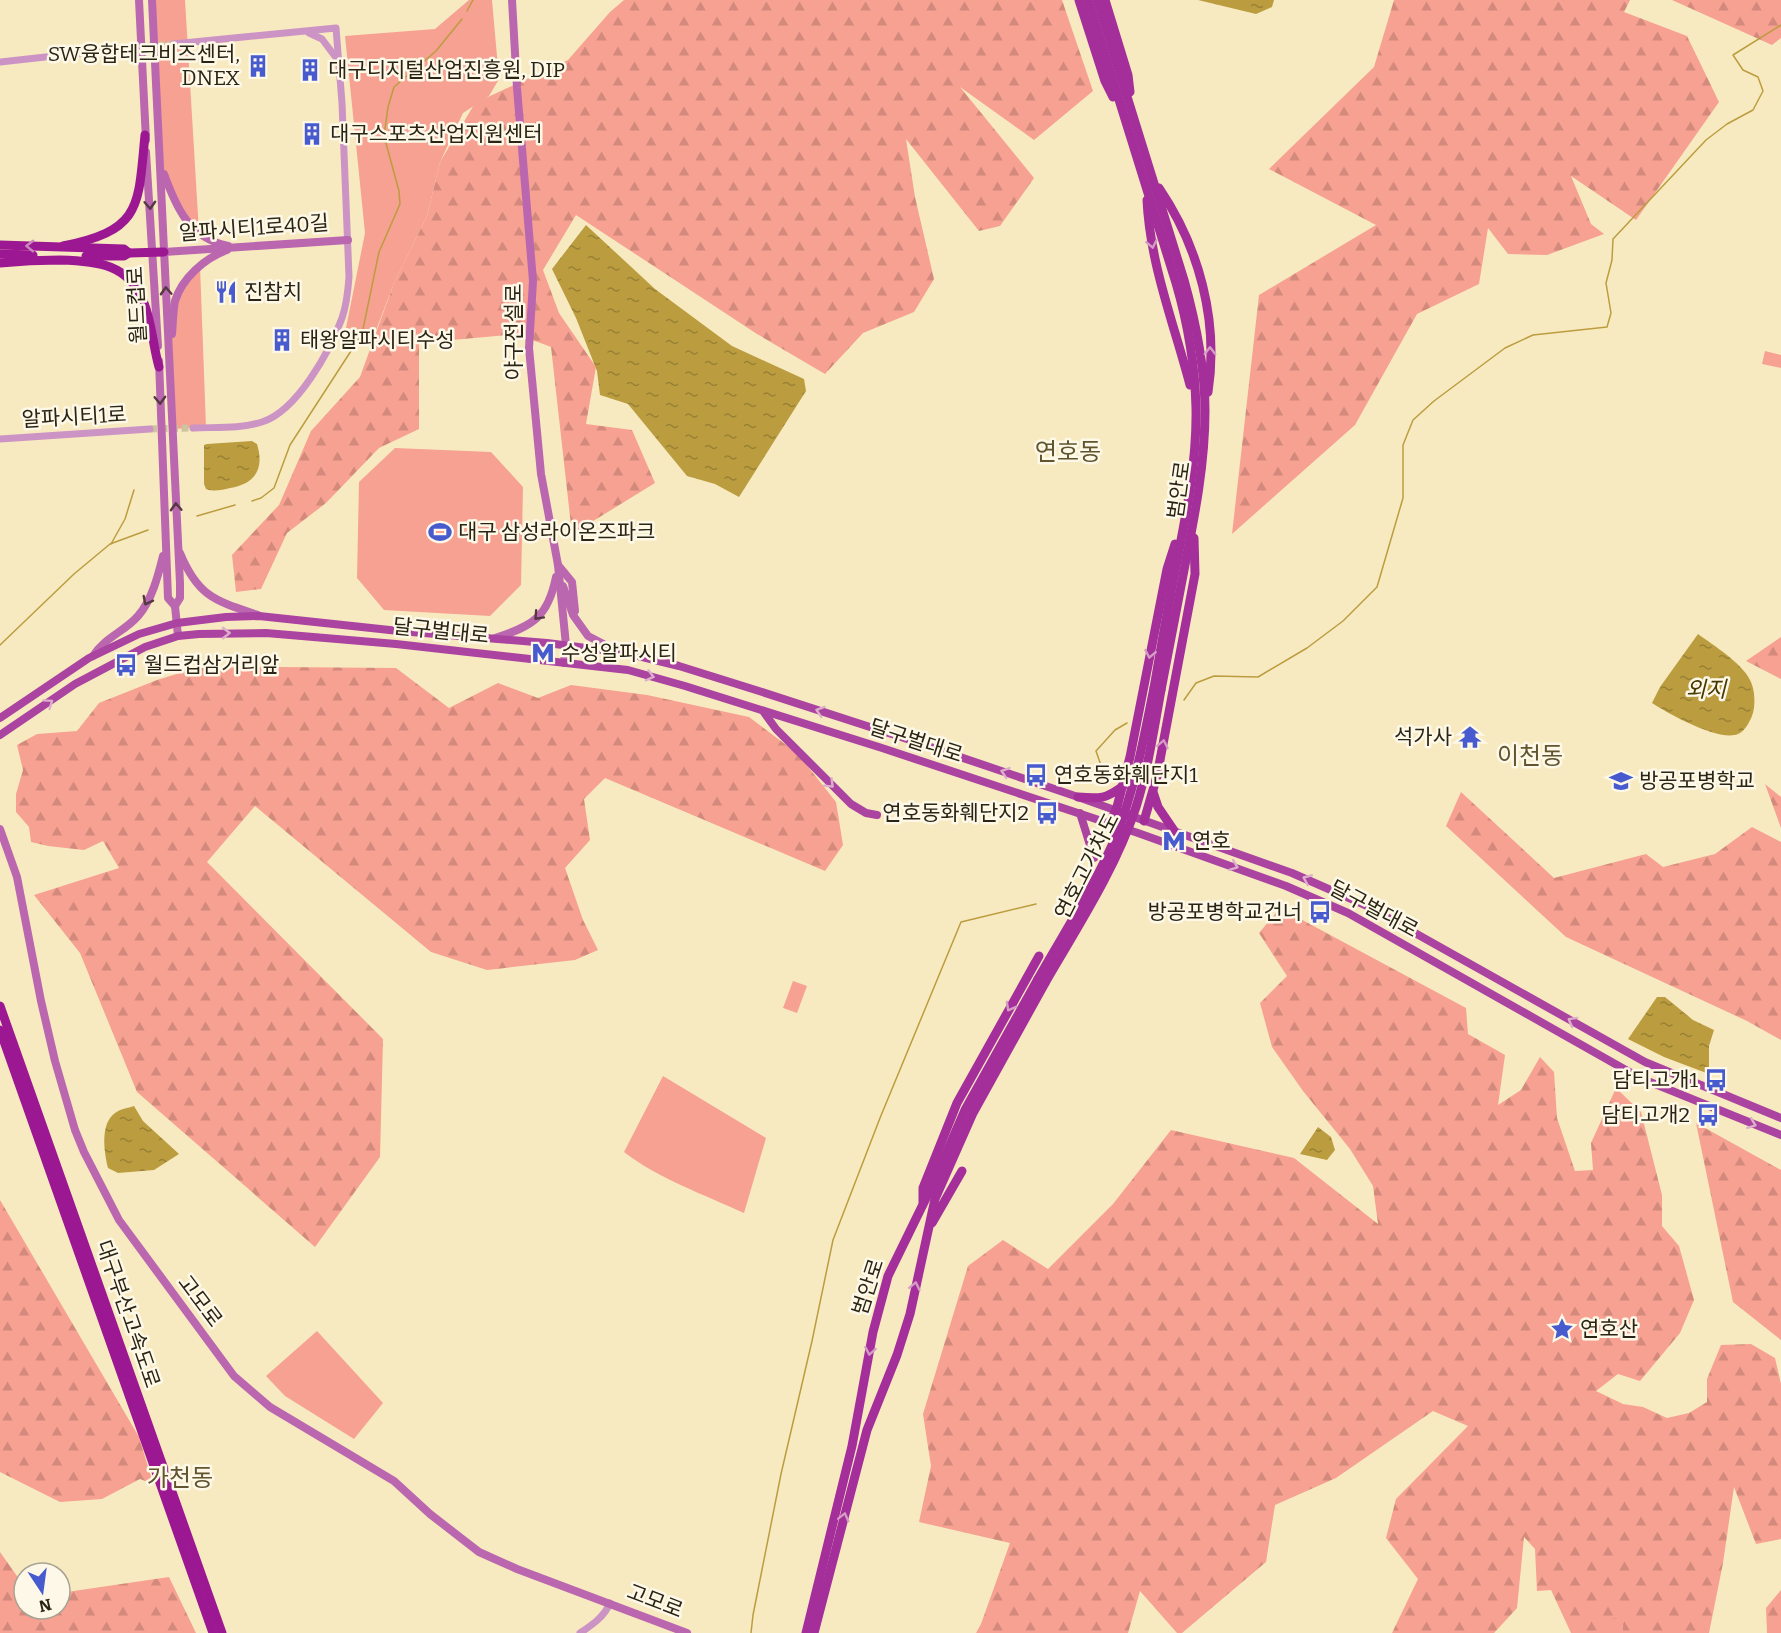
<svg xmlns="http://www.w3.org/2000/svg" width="1781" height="1633" font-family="Bitter,'Noto Sans KR',serif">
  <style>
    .green { fill: #f6a191 }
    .forest { fill: url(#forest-firs) }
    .cemetery { fill: url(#cemetery-stones) }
    .water { fill: url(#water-ripples) }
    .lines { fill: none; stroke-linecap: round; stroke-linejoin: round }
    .stream { stroke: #bb9d3f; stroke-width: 1.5 }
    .tertiary-tunnel { stroke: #cfc29e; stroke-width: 7; stroke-dasharray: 7 3.5; stroke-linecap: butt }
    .tertiary { stroke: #cc94c4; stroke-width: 7 }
    .secondary { stroke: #ba67b0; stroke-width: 8 }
    .primary { stroke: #ab43a1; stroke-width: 8 }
    .trunk { stroke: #a42e9a; stroke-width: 9 }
    .motorway { stroke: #9c1893; stroke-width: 9 }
    .trunk-bridge { stroke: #a42e9a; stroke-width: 9 }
    .oneway { stroke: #553844 }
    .oneway2 { stroke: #d59dc4 }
    .oneway3 { stroke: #cc88bd }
    .oneway4 { stroke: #dcb0cb }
    .labels { text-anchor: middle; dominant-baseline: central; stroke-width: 5; stroke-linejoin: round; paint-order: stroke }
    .poi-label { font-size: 21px; fill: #2a2415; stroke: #fdf8e7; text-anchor: start }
    .street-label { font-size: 21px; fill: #2a2415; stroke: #fdf8e7 }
    .water-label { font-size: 22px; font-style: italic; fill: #473801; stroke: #fdf8e7 }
    .quarter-label { font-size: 24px; fill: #61542f; stroke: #fdf8e7 }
  </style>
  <defs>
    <pattern id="forest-firs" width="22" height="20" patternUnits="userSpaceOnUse" patternTransform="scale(1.5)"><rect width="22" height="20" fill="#f6a191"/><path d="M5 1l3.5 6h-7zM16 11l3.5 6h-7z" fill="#d38a7c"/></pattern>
    <pattern id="cemetery-stones" width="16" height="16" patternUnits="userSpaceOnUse" patternTransform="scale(1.5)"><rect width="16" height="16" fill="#f6a191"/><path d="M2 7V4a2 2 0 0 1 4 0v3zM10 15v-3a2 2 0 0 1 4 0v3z" fill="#d38a7c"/></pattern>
    <pattern id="water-ripples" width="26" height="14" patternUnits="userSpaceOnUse" patternTransform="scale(1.5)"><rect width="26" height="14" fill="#bb9d3f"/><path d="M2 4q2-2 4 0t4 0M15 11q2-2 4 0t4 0" fill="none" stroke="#988034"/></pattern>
  </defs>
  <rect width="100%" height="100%" fill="#f8eac0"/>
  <!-- green -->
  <g class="green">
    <polygon points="152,0 185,0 199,232 184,218 161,164"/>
    <polygon points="469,0 492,0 499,79 489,96 463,113 440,162 427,216 394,283 375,333 346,328 365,233 345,36 435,29"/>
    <polygon points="200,266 206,427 173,429 170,356 175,301"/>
    <polygon points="1765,351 1781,355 1781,368 1762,364"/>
    <polygon points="395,448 491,452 523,487 521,585 490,616 384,610 357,578 359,482"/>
    <polygon points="793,981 807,986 797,1013 783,1008"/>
    <path d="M663 1076 766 1138 744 1213C705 1195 657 1178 624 1152Z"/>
    <polygon points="317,1331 383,1403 354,1439 285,1396 266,1376"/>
  </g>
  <!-- forest -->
  <g class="forest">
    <polygon points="624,0 1062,0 1093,91 1034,140 960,87 1034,178 1000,226 979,231 906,139 915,197 934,279 914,312 863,333 825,374 757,334 576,215 543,270 559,313 596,367 586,424 632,430 655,483 572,534 551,347 517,334 419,343 419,429 379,448 326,503 287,533 261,589 236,592 232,555 279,505 311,431 360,377 394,283 427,216 440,162 475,103 568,60 610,12"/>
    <polygon points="1394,0 1630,0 1624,12 1687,36 1719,102 1636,220 1571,176 1591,224 1604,234 1547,255 1508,254 1488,228 1479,284 1417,314 1355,425 1232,534 1259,295 1376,225 1269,169 1374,67"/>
    <polygon points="1672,0 1781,0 1781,38 1772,45"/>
    <polygon points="1781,637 1781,679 1746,661"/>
    <polygon points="276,667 396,668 449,708 498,683 538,698 571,685 647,695 749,717 798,754 836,802 843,845 825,871 605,778 584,799 590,840 565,868 583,920 598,950 575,960 487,970 431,952 255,806 207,862 383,1039 380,1157 315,1247 137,1092 80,953 34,895 119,868 103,841 84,850 48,846 31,842 29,827 16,812 16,794 23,770 17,745 37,734 77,731 99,703 157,680 196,668"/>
    <polygon points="1765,784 1781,797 1781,828"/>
    <polygon points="1461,792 1554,878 1646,854 1663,867 1715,854 1752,827 1781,842 1781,1040 1747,1021 1566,937 1446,826"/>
    <polygon points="1280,908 1466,1008 1468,1034 1505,1055 1498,1105 1521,1090 1540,1057 1554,1072 1557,1118 1575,1171 1593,1170 1591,1143 1616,1088 1641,1112 1662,1195 1662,1226 1679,1246 1694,1300 1680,1333 1640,1381 1618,1374 1596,1391 1623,1404 1643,1407 1667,1418 1689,1413 1707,1402 1707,1379 1721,1345 1751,1344 1775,1358 1781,1384 1781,1539 1756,1544 1734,1487 1723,1563 1709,1633 1571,1633 1551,1590 1537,1591 1535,1549 1524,1537 1517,1608 1494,1633 1392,1633 1418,1579 1386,1538 1396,1499 1468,1426 1433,1411 1336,1478 1275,1505 1266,1562 1182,1633 1177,1633 1140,1591 1128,1633 976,1633 981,1624 1010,1543 919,1522 931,1466 923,1414 968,1266 1003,1240 1048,1269 1113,1204 1171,1130 1294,1158 1378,1224 1373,1186 1350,1149 1303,1091 1272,1047 1260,1003 1287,976 1259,933"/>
    <polygon points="1696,1123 1781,1170 1781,1340 1733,1302"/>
    <polygon points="0,1200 139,1437 152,1480 150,1483 140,1479 102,1499 60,1502 0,1472"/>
    <polygon points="0,1552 24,1586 24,1609 60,1609 60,1593 169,1577 196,1633 0,1633"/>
    <polygon points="1781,1590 1781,1633 1767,1633 1766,1608"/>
  </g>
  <!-- cemetery -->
  <path class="cemetery" d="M1613 1618C1622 1619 1625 1625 1626 1633H1607L1606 1624Z"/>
  <!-- water -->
  <g class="water">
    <polygon points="1198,0 1274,0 1272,7 1256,14"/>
    <polygon points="586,225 655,289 732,346 804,379 806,391 739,497 715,484 687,476 628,404 600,395 597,371 576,318 552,269"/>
    <path d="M252 441 257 444C265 470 254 484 230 488 222 490 214 492 206 489L204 484V445L207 444Z"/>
    <path d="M1698 634C1713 645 1742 663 1750 680 1755 689 1756 706 1752 716 1749 723 1745 731 1738 734 1719 742 1669 714 1652 703L1660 687Z"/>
    <polygon points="1657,997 1665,997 1693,1020 1714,1030 1709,1046 1709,1074 1664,1057 1628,1039"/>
    <path d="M134 1106 143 1121 179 1154 154 1170 118 1173 108 1168C104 1151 100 1124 115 1113 120 1109 128 1108 134 1106Z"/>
    <polygon points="1318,1127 1331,1137 1335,1150 1327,1160 1300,1154"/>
  </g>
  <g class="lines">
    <!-- stream -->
    <g class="stream">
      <polyline points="467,11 473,0"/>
      <polyline points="252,501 261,498 274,488 290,445 362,334 379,252 400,204 399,191 384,136 388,107 394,87 436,51 462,19"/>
      <polyline points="197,516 235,505"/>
      <polyline points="111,544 125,519 134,490"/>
      <polyline points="0,645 74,574 110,544 148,530"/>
      <polyline points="1184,700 1196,683 1214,676 1258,677 1307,648 1343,621 1377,587 1403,498 1403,445 1413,420 1434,401 1505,348 1533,335 1607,327 1611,313 1606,283 1612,260 1613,239 1706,140 1727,124 1753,110 1763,91 1758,77 1743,70 1733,55 1781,25"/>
      <polyline points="1104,774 1096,751 1115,730 1127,723"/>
      <polyline points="751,1633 753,1615 781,1474 812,1341 833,1240 880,1118 961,922 1036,904"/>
    </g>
    <!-- tertiary-tunnel -->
    <g class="tertiary-tunnel">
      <polyline points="127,48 173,44"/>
      <polyline points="150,429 193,428"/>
    </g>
    <!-- tertiary -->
    <g class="tertiary">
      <polyline points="309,33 322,39 337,59"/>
      <path d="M173 44 336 28 342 103 349 277C348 291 347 304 342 318 330 351 297 411 262 422 240 429 216 427 193 428"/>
      <polyline points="0,62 127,48"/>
      <polyline points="0,439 150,429"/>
      <path d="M580 1633C592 1625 604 1617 610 1603"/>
    </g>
    <!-- secondary -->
    <g class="secondary">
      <polyline points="139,0 146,140"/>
      <polyline points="152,0 180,583 180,598 175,606 178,636"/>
      <polyline points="512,0 517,88 533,281 529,348 541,474 558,565 566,645 564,663"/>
      <polyline points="146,152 158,346"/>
      <path d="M164 174C176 207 189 238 228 246"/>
      <polyline points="164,252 348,240"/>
      <path d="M172 334C173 323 173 311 175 301 182 278 205 258 227 250"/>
      <polyline points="159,361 168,598 175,606"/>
      <path d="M180 553C198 597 216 601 258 615"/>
      <polyline points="558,565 572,582 575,611"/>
      <polyline points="563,586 573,615 588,636 615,650"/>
      <path d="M495 638C533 626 548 617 556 577"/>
      <path d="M93 656C104 638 124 632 138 616 152 600 158 576 163 556"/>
      <polyline points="0,829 17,877 41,1001 55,1061 75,1130 84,1152 119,1220 234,1376 270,1407 394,1481 430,1514 479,1552 517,1569 687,1633"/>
    </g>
    <!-- primary -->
    <g class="primary">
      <polyline points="763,711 776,729 851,804 866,813 877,815"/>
      <polyline points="0,718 89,658 139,634 177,623 226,617 259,616 399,631 547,643 626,653 679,666 759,691 907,739 1078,797 1292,873 1365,905 1645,1062 1781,1118"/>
      <polyline points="0,735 75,684 145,647 178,636 199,634 266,633 396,644 628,670 685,686 882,748 1138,833 1286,886 1348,913 1640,1078 1781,1135"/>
      <polyline points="1080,813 1094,858"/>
    </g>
    <!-- trunk -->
    <g class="trunk">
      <polyline points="1079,0 1105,81 1113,97"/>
      <path d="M1088 0 1176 283C1188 324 1195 366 1196 408 1197 462 1186 515 1176 566 1168 607 1161 647 1154 688"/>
      <path d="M1097 0 1184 280C1196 323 1205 367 1205 411 1205 463 1195 514 1185 565 1177 606 1169 648 1161 690"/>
      <polyline points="1105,0 1128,75 1130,92"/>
      <path d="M1159 188C1199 247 1219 321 1208 392"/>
      <path d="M1147 200C1150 264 1174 324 1190 385"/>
      <polyline points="1153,792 1158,807 1175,832"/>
      <path d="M1078 797C1100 799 1106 799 1123 786"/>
      <polyline points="1144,821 1157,776 1195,574 1194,538"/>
      <polyline points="1110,823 1117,807 1130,757 1167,569 1175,544"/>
      <polyline points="923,1202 923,1188 957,1103 1039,956"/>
      <polyline points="932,1223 962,1171"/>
      <polyline points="806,1633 852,1446 873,1332 888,1276 931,1188 965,1110 1038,979"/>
      <polyline points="814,1633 867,1430 897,1355 910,1314 935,1199 973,1113 1045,983"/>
    </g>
    <!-- motorway -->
    <g class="motorway">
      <polyline points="0,245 124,249 129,253"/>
      <path d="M63 246C142 230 138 207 145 135"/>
      <polyline points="0,254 33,255"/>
      <polyline points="86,256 124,256 129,253 164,252"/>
      <path d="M0 263C20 261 40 260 60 260 98 261 129 264 144 303 152 323 153 346 159 367"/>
      <polyline points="0,1006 222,1633"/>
      <polyline points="0,1030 213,1633"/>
    </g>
    <!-- trunk-bridge -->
    <g class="trunk-bridge">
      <path d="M1038 979C1065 931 1096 884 1117 834 1135 787 1144 737 1154 688"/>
      <path d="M1045 983C1078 926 1115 870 1136 807 1148 769 1154 729 1161 690"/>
    </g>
  </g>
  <!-- one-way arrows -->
  <defs><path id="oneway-chevron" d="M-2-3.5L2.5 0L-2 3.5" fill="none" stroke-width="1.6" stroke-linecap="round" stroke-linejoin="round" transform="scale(1.5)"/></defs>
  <g class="oneway">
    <use href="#oneway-chevron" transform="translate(150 205) rotate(87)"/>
    <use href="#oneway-chevron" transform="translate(166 291) rotate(-93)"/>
    <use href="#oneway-chevron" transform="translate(160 400) rotate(88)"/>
    <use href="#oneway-chevron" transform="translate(176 507) rotate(-93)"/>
    <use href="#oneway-chevron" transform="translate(147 601) rotate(117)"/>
    <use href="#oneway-chevron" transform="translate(538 616) rotate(133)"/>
  </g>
  <g class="oneway2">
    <use href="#oneway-chevron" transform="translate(1152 244) rotate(79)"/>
    <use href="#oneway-chevron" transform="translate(1210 351) rotate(-90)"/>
    <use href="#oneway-chevron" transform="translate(1150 654) rotate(101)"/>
    <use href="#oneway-chevron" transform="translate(1163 744) rotate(-79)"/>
    <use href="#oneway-chevron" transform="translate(1010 1007) rotate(119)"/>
    <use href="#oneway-chevron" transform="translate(915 1286) rotate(-78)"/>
    <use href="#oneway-chevron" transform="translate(870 1351) rotate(100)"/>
    <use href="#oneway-chevron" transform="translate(844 1517) rotate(-76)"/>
  </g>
  <use class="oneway3" href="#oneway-chevron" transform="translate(30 246) rotate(-179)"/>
  <g class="oneway4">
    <use href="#oneway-chevron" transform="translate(226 633) rotate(-1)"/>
    <use href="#oneway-chevron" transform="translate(650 676) rotate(15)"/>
    <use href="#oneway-chevron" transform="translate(49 703) rotate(-35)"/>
    <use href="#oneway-chevron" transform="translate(820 711) rotate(-162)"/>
    <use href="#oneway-chevron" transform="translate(1005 772) rotate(-161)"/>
    <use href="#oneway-chevron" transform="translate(830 784) rotate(45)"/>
    <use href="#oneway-chevron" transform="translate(1234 866) rotate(21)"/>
    <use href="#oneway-chevron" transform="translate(1307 879) rotate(-157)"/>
    <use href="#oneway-chevron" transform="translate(1572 1021) rotate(-151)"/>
    <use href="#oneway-chevron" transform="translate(1752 1124) rotate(21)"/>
  </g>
  <!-- icons -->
  <defs>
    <g id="building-bare" transform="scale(1.8)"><path d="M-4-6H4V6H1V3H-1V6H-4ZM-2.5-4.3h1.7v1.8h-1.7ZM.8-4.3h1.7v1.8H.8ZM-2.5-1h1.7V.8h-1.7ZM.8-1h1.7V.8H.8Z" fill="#475bcf" stroke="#fdf8e7" stroke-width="2.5" paint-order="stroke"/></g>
    <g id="restaurant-bare" transform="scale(1.8)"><path d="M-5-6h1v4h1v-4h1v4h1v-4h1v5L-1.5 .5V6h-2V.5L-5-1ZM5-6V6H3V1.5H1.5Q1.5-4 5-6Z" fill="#475bcf" stroke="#fdf8e7" stroke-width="2.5" paint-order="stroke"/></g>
    <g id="stadium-bare" transform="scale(1.8)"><path d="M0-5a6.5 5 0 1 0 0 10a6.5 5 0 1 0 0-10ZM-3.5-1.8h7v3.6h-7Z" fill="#475bcf" stroke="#fdf8e7" stroke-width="2.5" paint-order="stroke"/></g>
    <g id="metro-bare" transform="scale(1.8)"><path d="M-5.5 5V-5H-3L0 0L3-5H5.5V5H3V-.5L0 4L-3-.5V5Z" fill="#475bcf" stroke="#fdf8e7" stroke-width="2.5" paint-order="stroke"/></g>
    <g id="bus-bare" transform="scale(1.8)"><path d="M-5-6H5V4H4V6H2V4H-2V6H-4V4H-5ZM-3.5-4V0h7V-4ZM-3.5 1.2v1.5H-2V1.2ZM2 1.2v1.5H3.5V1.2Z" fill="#475bcf" stroke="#fdf8e7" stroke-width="2.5" paint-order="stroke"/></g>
    <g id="temple-bare" transform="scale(1.8)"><path d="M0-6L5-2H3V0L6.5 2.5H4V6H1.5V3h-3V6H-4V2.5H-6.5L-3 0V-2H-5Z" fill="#475bcf" stroke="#fdf8e7" stroke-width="2.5" paint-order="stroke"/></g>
    <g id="school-bare" transform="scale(1.8)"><path d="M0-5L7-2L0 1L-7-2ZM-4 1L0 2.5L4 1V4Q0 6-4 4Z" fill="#475bcf" stroke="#fdf8e7" stroke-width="2.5" paint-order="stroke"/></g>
    <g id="sight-bare" transform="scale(1.8)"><path d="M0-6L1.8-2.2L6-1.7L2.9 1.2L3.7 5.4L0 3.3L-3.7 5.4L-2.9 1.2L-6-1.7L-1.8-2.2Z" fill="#475bcf" stroke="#fdf8e7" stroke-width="2.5" paint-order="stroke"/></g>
  </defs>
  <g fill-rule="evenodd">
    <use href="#building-bare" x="258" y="66"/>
    <use href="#building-bare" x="310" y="70"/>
    <use href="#building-bare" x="312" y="134"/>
    <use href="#restaurant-bare" x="226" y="292"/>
    <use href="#building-bare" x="282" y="340"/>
    <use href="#stadium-bare" x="440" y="532"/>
    <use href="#metro-bare" x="543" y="653"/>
    <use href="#bus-bare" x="126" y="665"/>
    <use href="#temple-bare" x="1470" y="737"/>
    <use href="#bus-bare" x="1036" y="775"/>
    <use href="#school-bare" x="1621" y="781"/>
    <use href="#bus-bare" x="1047" y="813"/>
    <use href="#metro-bare" x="1174" y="841"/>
    <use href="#bus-bare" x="1320" y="912"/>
    <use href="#bus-bare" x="1716" y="1080"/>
    <use href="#bus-bare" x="1708" y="1115"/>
    <use href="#sight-bare" x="1562" y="1329"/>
  </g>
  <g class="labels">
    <!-- poi labels -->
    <g class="poi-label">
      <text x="240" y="54" text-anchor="end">SW융합테크비즈센터,<tspan x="240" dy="24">DNEX</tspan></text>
      <text x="328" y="70">대구디지털산업진흥원, DIP</text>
      <text x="330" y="134">대구스포츠산업지원센터</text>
      <text x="244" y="292">진참치</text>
      <text x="300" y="340">태왕알파시티수성</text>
      <text x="458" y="532">대구 삼성라이온즈파크</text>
      <text x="561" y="653">수성알파시티</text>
      <text x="144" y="665">월드컵삼거리앞</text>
      <text x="1452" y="737" text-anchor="end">석가사</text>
      <text x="1054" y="775">연호동화훼단지1</text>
      <text x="1639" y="781">방공포병학교</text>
      <text x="1029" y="813" text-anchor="end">연호동화훼단지2</text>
      <text x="1192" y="841">연호</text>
      <text x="1302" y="912" text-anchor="end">방공포병학교건너</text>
      <text x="1698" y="1080" text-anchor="end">담티고개1</text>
      <text x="1690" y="1115" text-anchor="end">담티고개2</text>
      <text x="1580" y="1329">연호산</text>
    </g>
    <!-- street labels -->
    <g class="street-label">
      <text transform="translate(254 228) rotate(-4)">알파시티1로40길</text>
      <text transform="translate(137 305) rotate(-93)">월드컵로</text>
      <text transform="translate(514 332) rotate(-90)">야구전설로</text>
      <text transform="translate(74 417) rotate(-3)">알파시티1로</text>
      <text transform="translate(1179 490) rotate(-82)">범안로</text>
      <text transform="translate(441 631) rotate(6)">달구벌대로</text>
      <text transform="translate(916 741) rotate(18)">달구벌대로</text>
      <text transform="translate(1087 866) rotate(-63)">연호고가차도</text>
      <text transform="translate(1374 909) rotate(28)">달구벌대로</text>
      <text transform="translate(868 1287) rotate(-72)">범안로</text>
      <text transform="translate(200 1301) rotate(53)">고모로</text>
      <text transform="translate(128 1314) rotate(71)">대구부산고속도로</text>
      <text transform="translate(655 1601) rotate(21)">고모로</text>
    </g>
    <!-- water labels -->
    <g class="water-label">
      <text x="1706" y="689">외지</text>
    </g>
    <!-- quarter labels -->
    <g class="quarter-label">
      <text x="1068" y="452">연호동</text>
      <text x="1530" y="756">이천동</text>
      <text x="180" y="1478">가천동</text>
    </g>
  </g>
  <!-- north arrow -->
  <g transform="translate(42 1591) rotate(167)"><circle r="28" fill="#fdf8e7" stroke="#a9a393" stroke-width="1.5"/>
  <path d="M0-4.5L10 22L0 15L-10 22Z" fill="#475bcf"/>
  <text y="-9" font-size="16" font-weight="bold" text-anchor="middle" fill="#2a2415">N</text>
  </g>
</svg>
